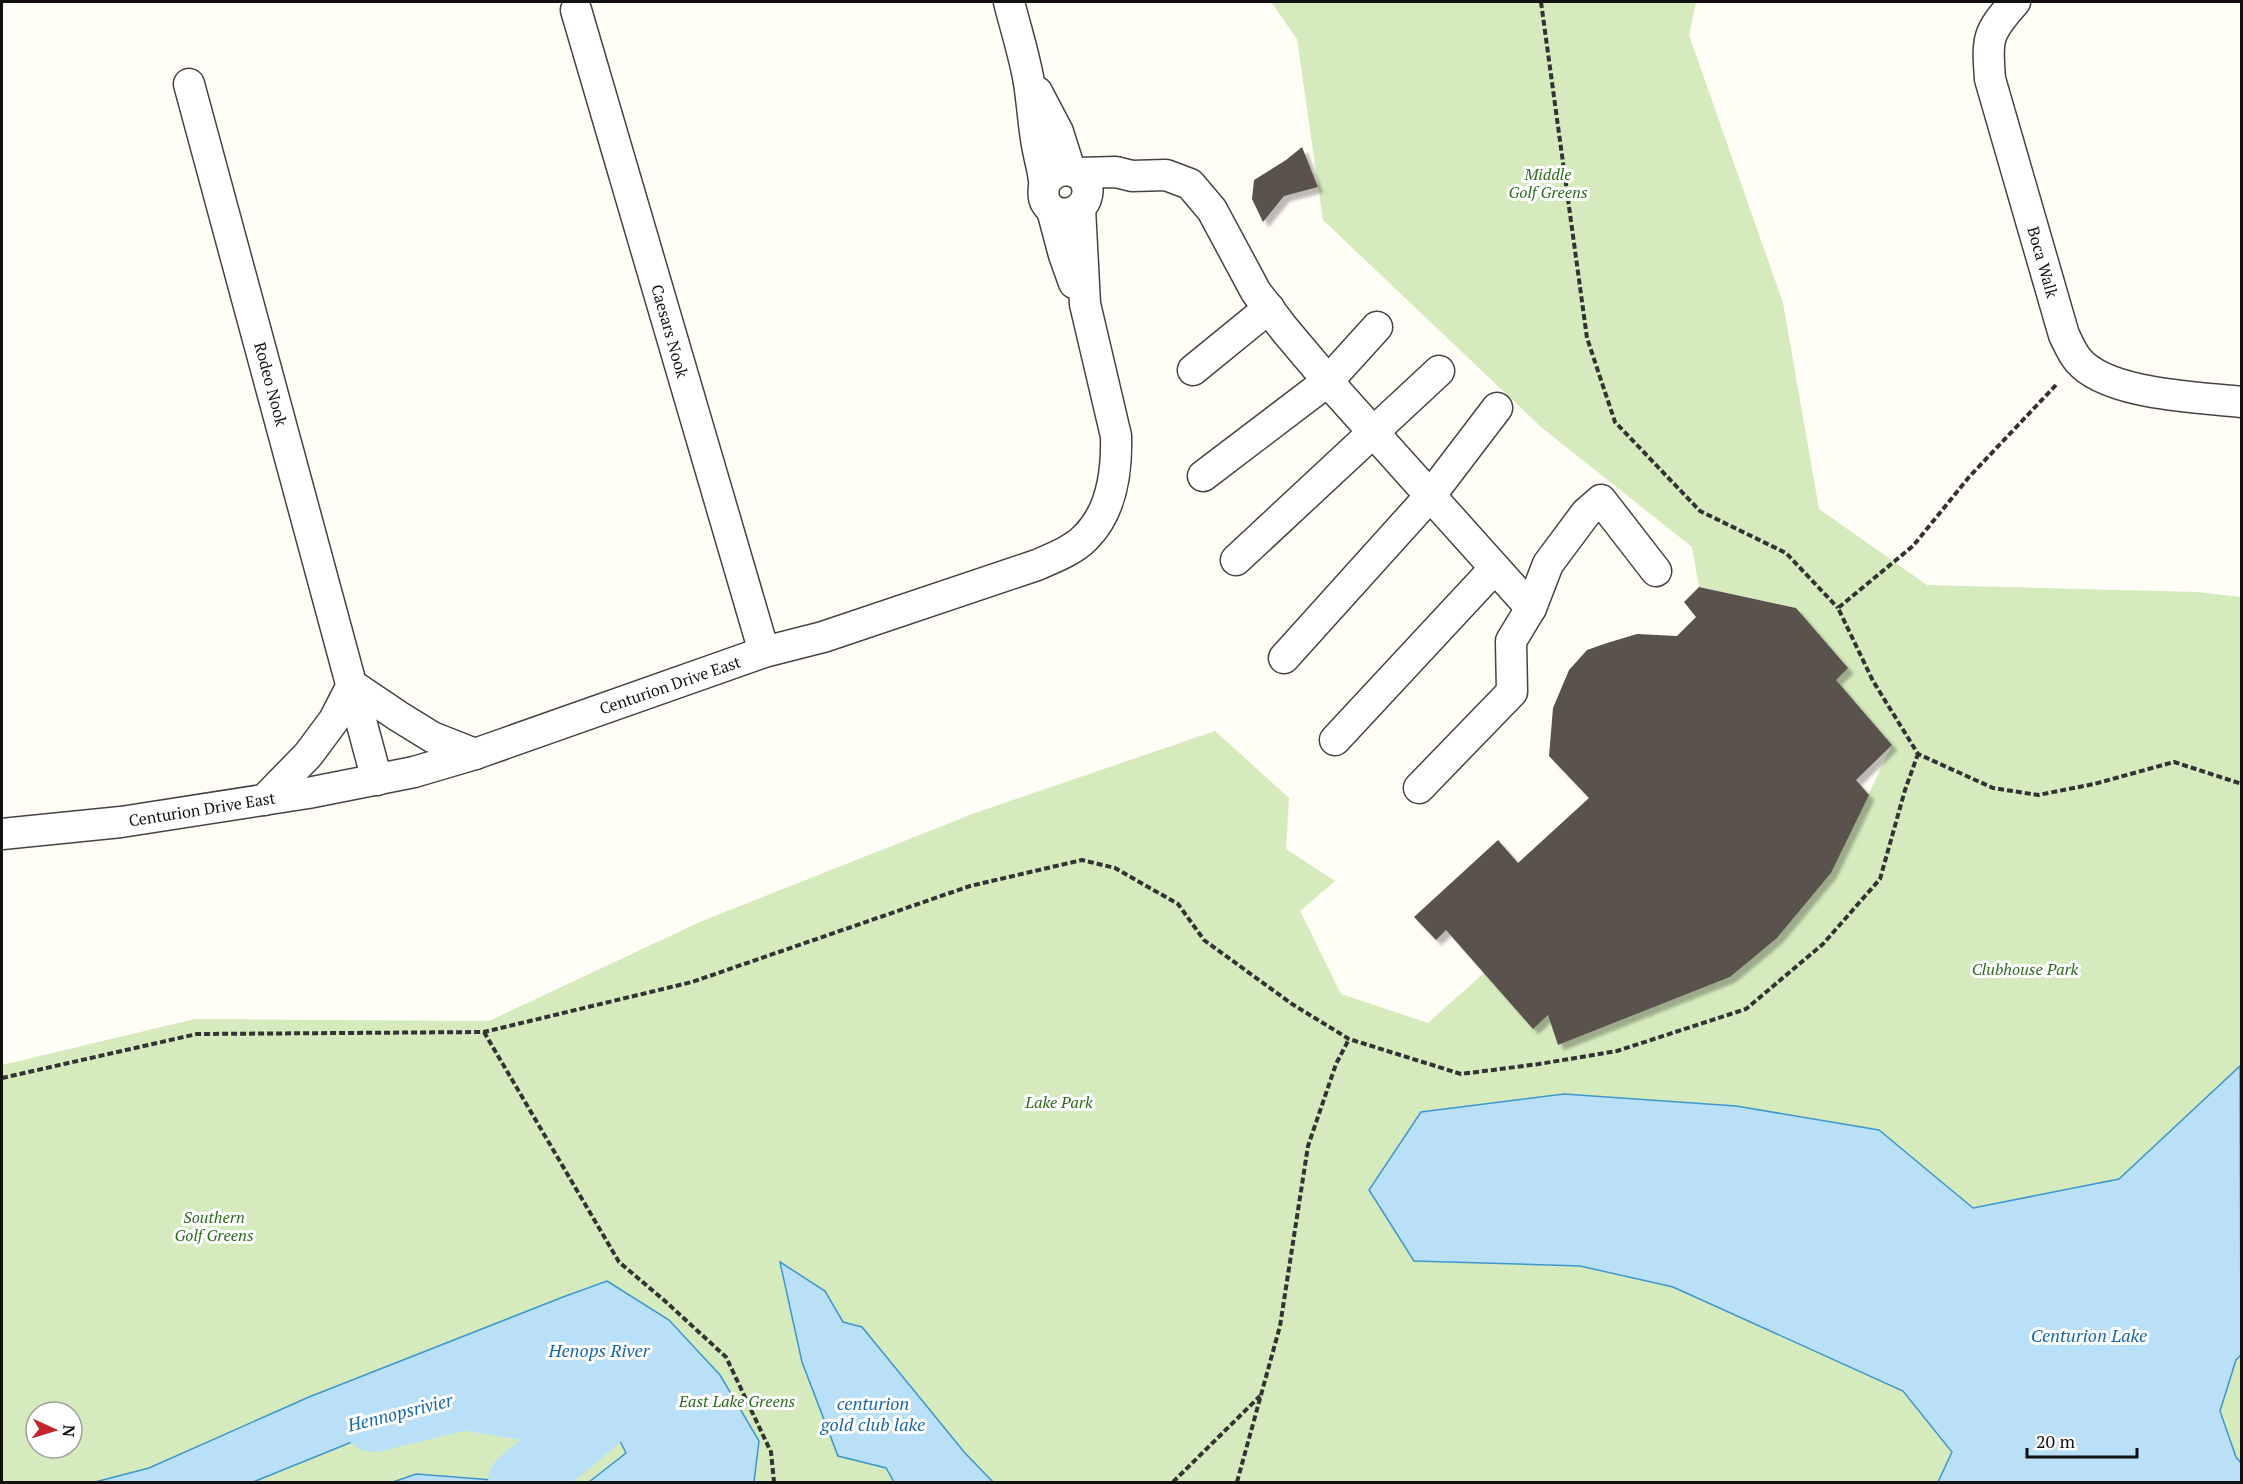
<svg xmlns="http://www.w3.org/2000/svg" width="2243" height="1484" font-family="'PT Serif',serif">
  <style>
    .green { fill: #d5ebbd; fill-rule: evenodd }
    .water { fill: #b9e0f7; stroke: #3f96cf; stroke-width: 1.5 }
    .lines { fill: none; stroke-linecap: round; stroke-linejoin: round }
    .river { stroke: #b9e0f7; stroke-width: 66 }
    .building { fill: #5a524d; filter: url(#shadow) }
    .minor-casing { stroke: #444; stroke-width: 33 }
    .path { stroke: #333; stroke-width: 4; stroke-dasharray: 6 3; stroke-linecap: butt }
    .minor { stroke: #fff; stroke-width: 30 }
    .labels { text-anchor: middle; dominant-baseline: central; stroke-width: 6; stroke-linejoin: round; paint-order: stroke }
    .park-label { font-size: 16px; font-style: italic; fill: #2f6b1f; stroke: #fff }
    .street-label { font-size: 16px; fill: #111; stroke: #fff }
    .water-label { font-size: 18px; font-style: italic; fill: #1768a6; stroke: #fff }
  </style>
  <defs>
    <filter id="shadow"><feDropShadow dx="5.5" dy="5.5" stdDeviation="1.5" flood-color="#0004"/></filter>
  </defs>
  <rect width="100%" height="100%" fill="#fffdf5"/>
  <!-- green -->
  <g class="green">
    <path d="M1271 2H1696L1689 35 1783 303 1819 509 1927 585 2197 592 2241 597V1067L2119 1179 1973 1208 1879 1130 1414 1261 1580 1266 1673 1287 1903 1391 1952 1452 1938 1482H993L965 1453 862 1328 843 1322 825 1291 886 1468 894 1482H2V1065L195 1019 489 1021 702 921 975 813 1215 731 1289 798 1286 849 1335 881 1300 911 1341 994 1428 1023 1484 973 1533 1028 1548 1015 1558 1045 1730 977 1777 938 1831 873 1892 745 1836 680 1796 608 1699 587 1692 547 1541 427 1323 220 1297 39ZM36 1412H72V1448H36Z"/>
    <polygon points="2241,1355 2241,1463 2236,1457 2220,1411 2236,1360"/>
  </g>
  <!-- water -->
  <g class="water">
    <polygon points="2240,1066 2241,1355 2236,1360 2220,1411 2236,1457 2241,1463 2241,1482 1938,1482 1952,1452 1903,1391 1673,1287 1580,1266 1414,1261 1369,1190 1421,1112 1564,1094 1736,1106 1879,1130 1973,1208 2119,1179"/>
    <polygon points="780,1262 825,1291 843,1322 862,1327 965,1453 993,1482 894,1482 886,1468 838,1456 802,1362"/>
    <polygon points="607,1281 669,1320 720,1375 759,1441 754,1482 589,1482 626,1453 606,1413 463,1397 253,1482 95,1482 149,1468 309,1397 563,1297"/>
    <polygon points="416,1474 493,1480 501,1482 393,1482"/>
  </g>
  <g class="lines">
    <!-- river -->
    <polyline class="river" points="374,1419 463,1397 597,1419 521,1482"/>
  </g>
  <!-- building -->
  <g class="building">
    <polygon points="1302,147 1318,187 1284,196 1263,222 1252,199 1254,180 1286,160"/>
    <polygon points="1699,587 1796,608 1848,668 1836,680 1892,745 1856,780 1869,795 1831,873 1777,938 1730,977 1558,1045 1548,1015 1533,1029 1446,930 1436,940 1414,917 1498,840 1518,863 1589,798 1549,756 1553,708 1569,670 1587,650 1607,643 1637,634 1677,636 1696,617 1684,602"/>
  </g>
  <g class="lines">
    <!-- minor casing -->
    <g class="minor-casing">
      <g id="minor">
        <path d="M1009 2C1015 26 1023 51 1028 77 1032 99 1033 122 1037 145 1039 157 1043 169 1044 181 1045 188 1041 195 1046 203 1055 219 1079 216 1086 199 1095 174 1062 158 1045 183"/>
        <path d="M2015 2C1987 33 1987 38 1990 79L2064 335C2068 343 2072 353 2078 360 2107 395 2198 397 2242 402"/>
        <polyline points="576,10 764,652"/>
        <polyline points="189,84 377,780"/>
        <polyline points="1037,92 1058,132 1070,170"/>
        <polyline points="1078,173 1116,172 1132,176 1166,175 1190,184 1212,210 1256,292 1285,330 1339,394 1531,608"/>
        <polyline points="1052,210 1064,255 1074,283"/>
        <polyline points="1193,370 1269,308"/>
        <polyline points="1203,476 1328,381 1377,327"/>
        <polyline points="1236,560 1439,371"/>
        <polyline points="1284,658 1430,496 1497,408"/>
        <polyline points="1335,740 1495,568"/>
        <polyline points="1419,788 1512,692 1511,641 1531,608 1548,564 1586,513 1601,500 1656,571"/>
        <polyline points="264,800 308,755 334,720 352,685 398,716 432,737 475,754"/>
        <path d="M2 834 121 822 308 793 414 772 475 754 764 652 823 637 1037 565C1053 558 1074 550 1086 537 1112 511 1117 470 1116 436L1085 304 1080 208"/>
      </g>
    </g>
    <!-- path -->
    <g class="path">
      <polyline points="1541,2 1587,338 1615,422 1700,511 1786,553 1838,608"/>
      <polyline points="2056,385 1969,477 1913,546 1838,608 1873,681 1918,754 1993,788 2038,795 2094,784 2174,762 2242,784"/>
      <polyline points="484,1032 619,1262 665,1301 726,1357 771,1452 774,1482"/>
      <polyline points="2,1078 197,1034 484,1032 692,982 970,886 1082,860 1115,868 1178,904 1204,940 1292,1004 1349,1039 1461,1074 1539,1064 1617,1051 1746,1009 1823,944 1880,879 1905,790 1918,754"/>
      <polyline points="2242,1390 2242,1392"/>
      <polyline points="1173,1482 1260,1396"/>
      <polyline points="1237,1482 1280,1326 1308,1146 1336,1064 1349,1039"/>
    </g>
    <!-- minor -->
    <use href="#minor" class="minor"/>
  </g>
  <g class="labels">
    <!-- park labels -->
    <g class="park-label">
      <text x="1548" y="174">Middle<tspan x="1548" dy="18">Golf Greens</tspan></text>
      <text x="2025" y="969">Clubhouse Park</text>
      <text x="1059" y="1102">Lake Park</text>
      <text x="214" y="1217">Southern<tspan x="214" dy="18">Golf Greens</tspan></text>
      <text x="737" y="1401">East Lake Greens</text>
    </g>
    <!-- street labels -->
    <g class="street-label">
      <text transform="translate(2043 262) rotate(74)">Boca Walk</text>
      <text transform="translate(670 331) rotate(74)">Caesars Nook</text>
      <text transform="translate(271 384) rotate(75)">Rodeo Nook</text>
      <text transform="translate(670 685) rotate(-19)">Centurion Drive East</text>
      <text transform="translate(202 809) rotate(-9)">Centurion Drive East</text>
    </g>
    <!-- water labels -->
    <g class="water-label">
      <text x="2089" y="1335">Centurion Lake</text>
      <text x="599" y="1350">Henops River</text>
      <text x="873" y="1403">centurion<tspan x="873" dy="21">gold club lake</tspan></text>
      <text transform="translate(400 1412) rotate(-14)">Hennopsrivier</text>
    </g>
  </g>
  <!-- border -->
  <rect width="2243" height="1484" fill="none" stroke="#111111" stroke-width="6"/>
  <!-- north arrow -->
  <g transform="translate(54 1430) rotate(94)"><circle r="28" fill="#ffffff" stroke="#a0a0a0" stroke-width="1.5"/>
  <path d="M0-4.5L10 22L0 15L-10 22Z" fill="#c4262e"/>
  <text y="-9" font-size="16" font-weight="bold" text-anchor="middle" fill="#111111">N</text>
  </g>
  <!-- scale -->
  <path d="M2027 1448v9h110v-9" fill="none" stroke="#111111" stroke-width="3"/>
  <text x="2036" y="1448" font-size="18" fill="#111111" stroke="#ffffff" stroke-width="4.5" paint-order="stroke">20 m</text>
</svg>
